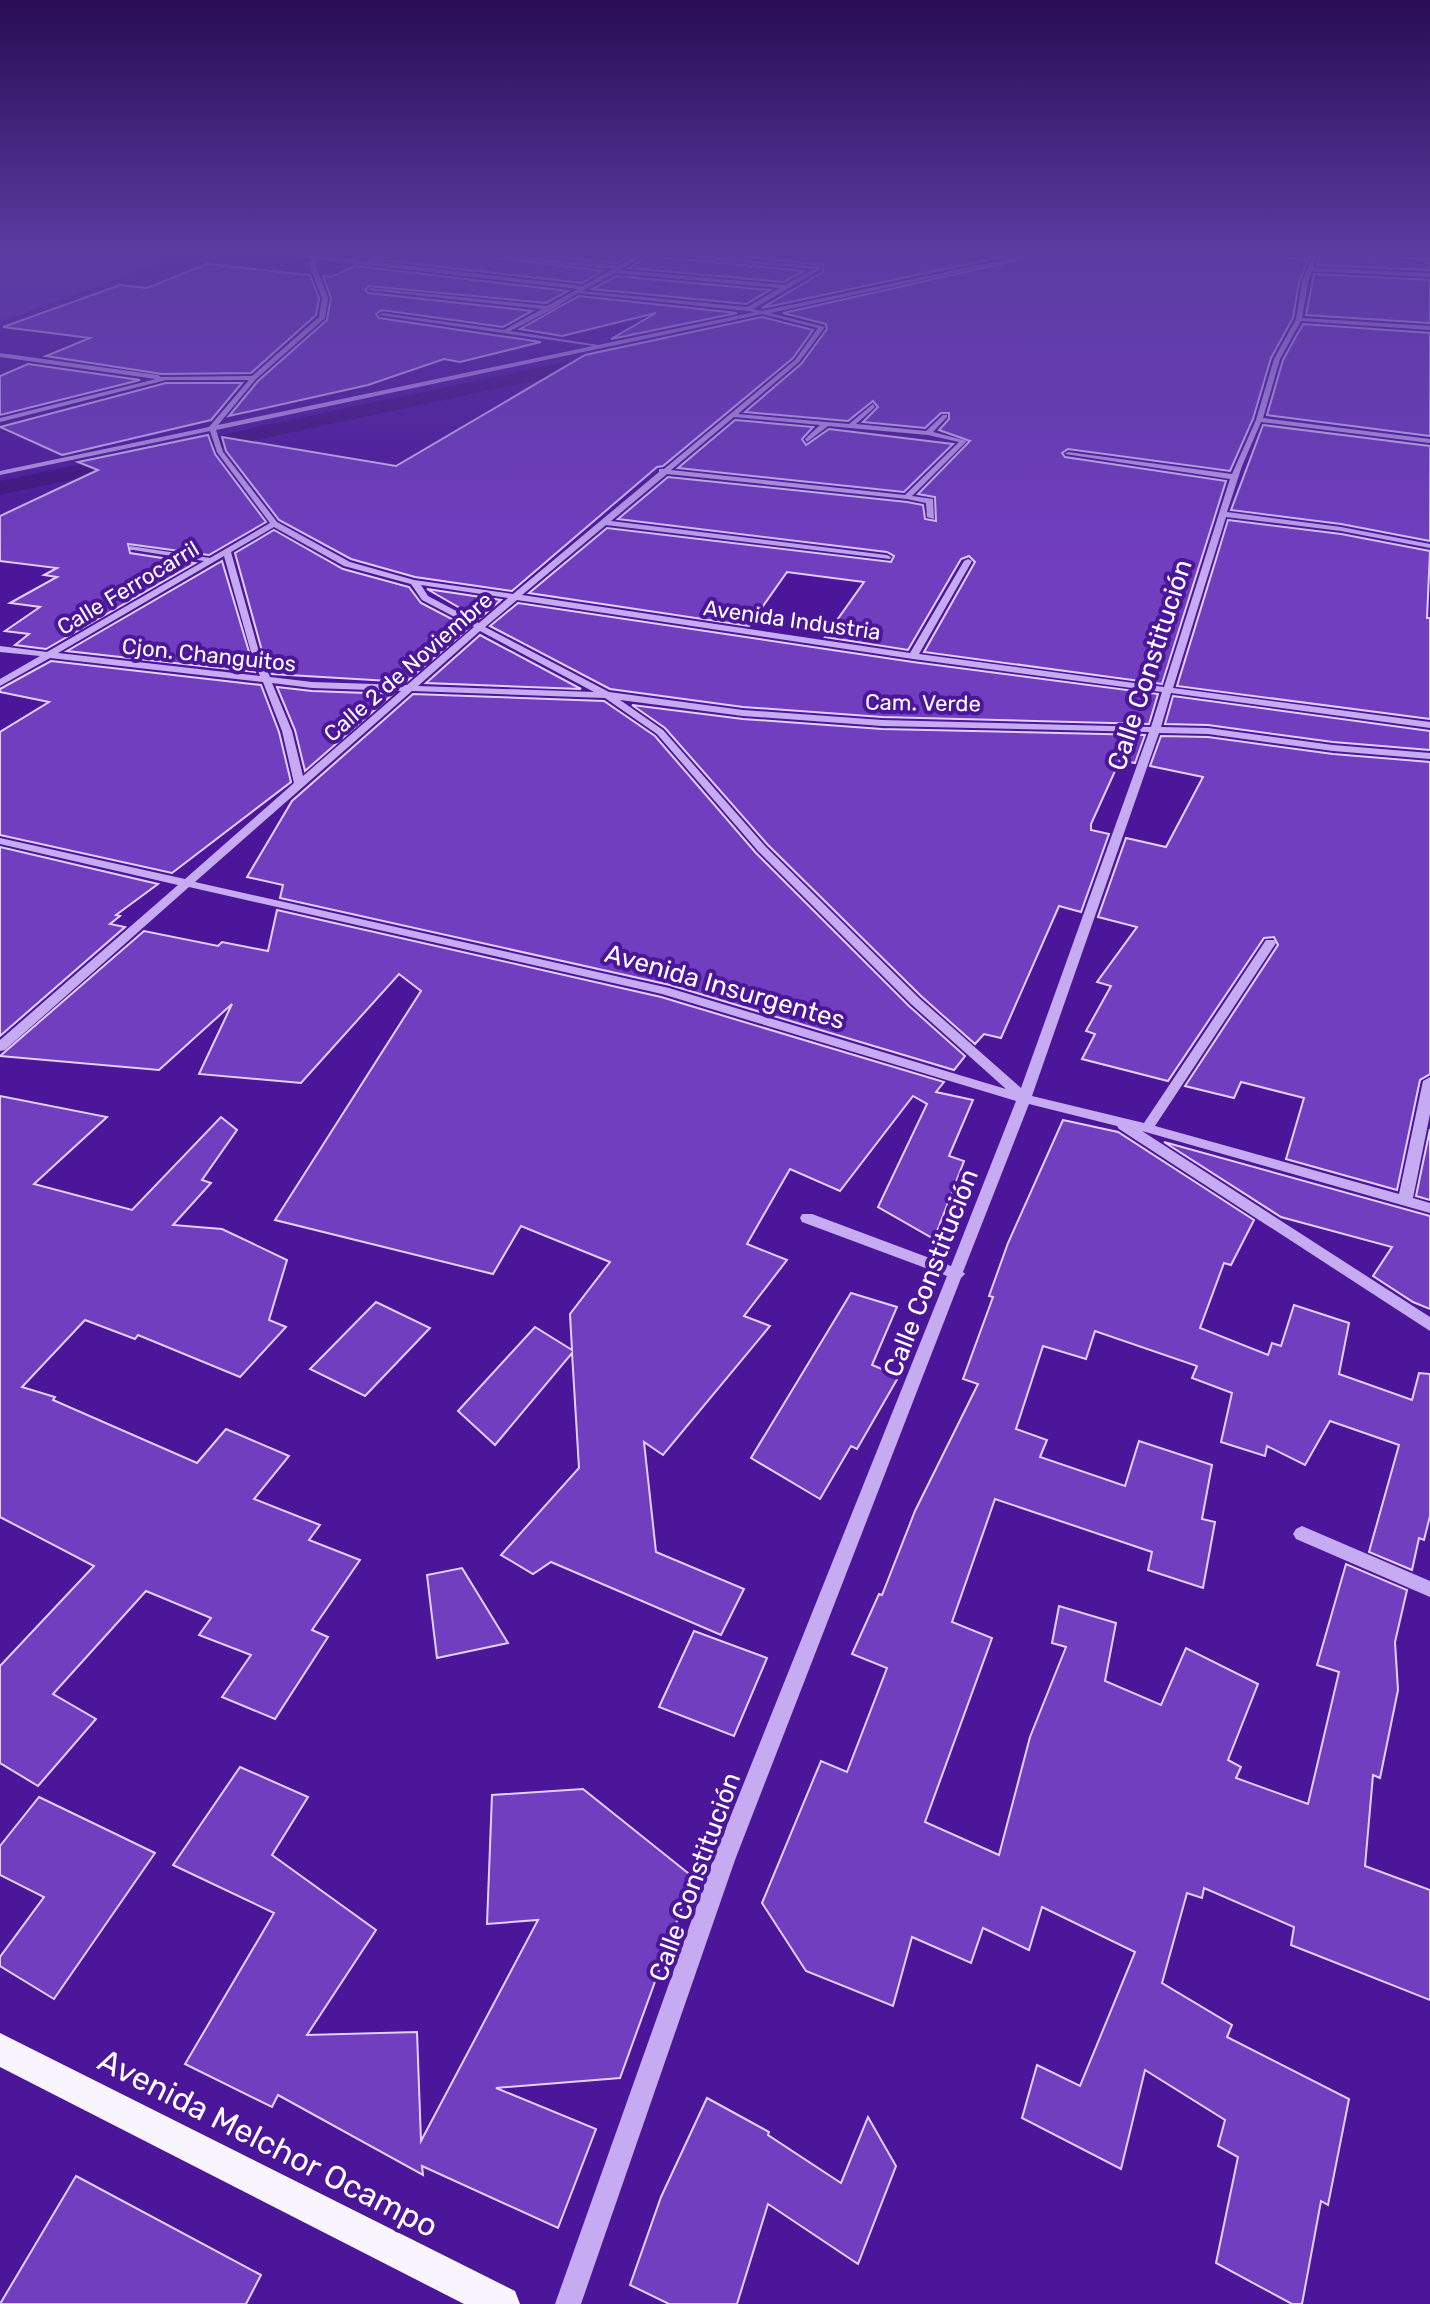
<svg xmlns="http://www.w3.org/2000/svg" width="1430" height="2304" font-family="Rubik,sans-serif">
  <style>
    .green { fill: #632cb8 }
    .lines { fill: none; stroke-linecap: round; stroke-linejoin: round }
    .canal { fill: #390e76; fill-rule: evenodd }
    .building { fill: #713ec0; stroke: #e2d1fc; stroke-width: 2 }
    .minor { fill: #c6aaf2; fill-rule: evenodd }
    .major { fill: #f9f5ff; fill-rule: evenodd }
    .labels { text-anchor: middle; dominant-baseline: central; stroke-width: 8; stroke-linejoin: round; paint-order: stroke }
    .far-street-label { font-size: 22px; fill: #fff; stroke: #4b1699 }
    .street-label { font-size: 26px; fill: #fff; stroke: #4b1699 }
    .near-street-label { font-size: 32px; fill: #fff; stroke: #4b1699 }
  </style>
  <rect width="100%" height="100%" fill="#4b1699"/>
  <!-- green -->
  <polygon class="green" points="84,253 165,262 0,322 0,255"/>
  <g class="lines">
    <!-- canal -->
    <g class="canal">
      <polygon points="865,300 874,305 871,309 720,341 711,335 720,329"/>
      <polygon points="623,350 633,356 630,360 0,495 0,481"/>
    </g>
  </g>
  <!-- building -->
  <g class="building">
    <polygon points="372,253 456,253 603,271 582,283 372,259"/>
    <polygon points="517,253 635,253 617,263"/>
    <polygon points="710,253 1019,253 762,308 823,272 823,265"/>
    <polygon points="1050,253 1248,253 1308,260 1299,282 1293,318 1271,358 1253,419 1230,471 1068,449 1062,453 1065,457 1226,481 1162,684 924,652 975,562 969,556 961,559 908,650 825,637 864,582 787,572 749,626 529,593 607,528 891,562 894,556 887,552 618,519 668,477 907,502 923,505 925,519 936,521 935,497 918,494 970,441 939,430 949,419 949,413 941,413 925,428 863,422 878,407 873,401 848,421 745,412 801,364 827,329 826,324 783,313"/>
    <polygon points="1321,253 1430,259 1430,270 1317,265"/>
    <polygon points="649,256 804,271 784,282 629,268"/>
    <polygon points="207,264 310,275 319,298 316,315 251,373 162,374 46,356 90,338 3,327 120,285 147,288"/>
    <polygon points="355,266 568,291 546,303 369,286 365,290 368,293 532,311 503,327 382,310 376,314 379,318 541,342 460,362 444,359 368,385 229,416 258,381 327,320 331,298 323,276 331,277"/>
    <polygon points="1314,274 1430,280 1430,323 1306,315"/>
    <polygon points="616,276 770,290 746,304 592,289"/>
    <polygon points="579,296 737,313 611,339 656,313 562,336 520,329"/>
    <polygon points="762,317 813,330 793,358 663,466 657,467 512,591 415,577 351,559 279,520 226,451 222,437 396,466 585,355"/>
    <polygon points="1303,324 1430,333 1430,436 1267,415 1283,360"/>
    <polygon points="28,364 140,380 0,415 0,376"/>
    <polygon points="166,383 242,383 211,420 62,455 0,427"/>
    <polygon points="735,420 813,427 802,439 806,445 829,429 953,444 904,492 678,468"/>
    <polygon points="1263,425 1430,446 1430,541 1341,524 1231,510"/>
    <polygon points="208,435 215,454 266,522 209,555 128,544 130,553 195,563 46,649 15,645 29,634 5,631 40,607 10,603 57,577 44,575 57,568 0,561 0,516 98,470 78,462"/>
    <polygon points="1228,520 1341,534 1430,551 1427,618 1430,618 1430,719 1177,686"/>
    <polygon points="274,530 343,569 409,587 421,603 469,628 406,682 272,674 262,651 235,553"/>
    <polygon points="222,561 255,672 67,651"/>
    <polygon points="427,589 501,600 479,619"/>
    <polygon points="518,603 913,662 1158,694 1149,724 882,717 743,707 610,689 490,626"/>
    <polygon points="480,635 581,689 426,683"/>
    <polygon points="51,661 261,685 279,732 291,782 172,873 0,835 0,732 49,702 0,692 0,689"/>
    <polygon points="277,687 312,691 393,694 305,771 295,730"/>
    <polygon points="413,694 604,701 655,736 756,853 909,1006 965,1056 954,1070 670,985 280,898 283,885 247,877 292,801"/>
    <polygon points="1173,696 1430,731 1430,750 1333,742 1208,725 1165,724"/>
    <polygon points="632,705 743,719 882,729 1145,735 1135,763 1120,760 1091,824 1091,830 1109,834 1081,912 1059,906 1001,1038 984,1034 975,1044 921,996 768,845 665,728"/>
    <polygon points="1161,736 1208,737 1333,754 1430,762 1430,1074 1420,1080 1397,1190 1286,1159 1304,1098 1241,1082 1234,1098 1185,1086 1278,945 1274,937 1264,938 1168,1081 1082,1059 1095,1034 1086,1031 1111,986 1097,982 1137,927 1098,917 1126,838 1166,847 1203,777 1150,766"/>
    <polygon points="0,847 158,884 116,915 120,916 110,924 125,927 0,1036"/>
    <polygon points="277,910 661,997 944,1082 936,1092 973,1100 949,1156 964,1161 934,1239 878,1207 927,1104 913,1096 840,1191 790,1169 747,1244 787,1260 744,1316 770,1326 663,1455 644,1442 656,1552 744,1589 721,1635 551,1562 533,1574 501,1555 579,1468 572,1353 495,1445 458,1411 535,1327 572,1350 570,1314 610,1262 521,1226 493,1274 275,1220 421,991 399,974 301,1083 199,1074 232,1004 159,1070 0,1056 144,931 218,946 222,942 268,951"/>
    <polygon points="0,1096 107,1117 34,1184 132,1210 221,1117 237,1130 202,1180 211,1183 173,1225 222,1229 287,1260 269,1320 286,1327 240,1377 138,1335 135,1339 85,1320 22,1387 55,1397 53,1400 197,1463 226,1429 289,1456 254,1499 320,1525 309,1540 360,1560 312,1630 328,1637 275,1719 222,1697 251,1655 199,1635 211,1618 146,1591 53,1694 96,1719 38,1786 0,1763 0,1666 94,1566 0,1517"/>
    <polygon points="1063,1120 1118,1132 1254,1220 1231,1265 1224,1263 1200,1328 1268,1355 1272,1343 1281,1346 1294,1305 1349,1323 1339,1374 1412,1400 1419,1373 1430,1374 1430,1516 1424,1540 1419,1538 1412,1570 1369,1552 1399,1445 1330,1421 1305,1465 1267,1446 1265,1456 1221,1442 1232,1393 1192,1378 1197,1366 1095,1331 1086,1359 1043,1346 1016,1429 1047,1440 1040,1457 1125,1486 1139,1441 1212,1465 1202,1519 1215,1522 1203,1588 1148,1570 1152,1552 995,1499 952,1622 992,1638 925,1822 999,1855 1030,1737 1066,1647 1052,1643 1059,1606 1116,1623 1105,1681 1161,1705 1186,1648 1258,1684 1228,1760 1241,1767 1236,1778 1308,1804 1339,1672 1317,1665 1346,1564 1407,1590 1395,1642 1398,1690 1380,1778 1373,1775 1365,1866 1430,1890 1430,2000 1291,1945 1294,1927 1204,1888 1202,1898 1187,1893 1162,1983 1232,2025 1227,2037 1349,2099 1328,2205 1321,2201 1302,2304 1292,2304 1216,2263 1238,2157 1218,2146 1225,2120 1145,2070 1121,2169 1022,2118 1037,2065 1080,2086 1135,1952 1042,1907 1029,1950 983,1928 971,1963 912,1937 893,2006 806,1971 762,1903 821,1761 847,1772 887,1668 852,1654 879,1594 882,1595 915,1511 978,1384 963,1379 993,1297 989,1296 1008,1243"/>
    <polygon points="1430,1129 1430,1200 1416,1196"/>
    <polygon points="1164,1142 1430,1216 1430,1309 1413,1302 1373,1276 1392,1247 1281,1217"/>
    <polygon points="851,1293 897,1307 872,1365 899,1376 857,1449 851,1446 820,1499 751,1458"/>
    <polygon points="376,1302 430,1328 365,1396 310,1369"/>
    <polygon points="462,1568 508,1643 437,1658 427,1575"/>
    <polygon points="694,1631 767,1658 734,1736 659,1707"/>
    <polygon points="240,1767 308,1797 272,1855 376,1930 307,2035 417,2032 421,2141 538,1920 487,1924 492,1795 583,1789 693,1877 620,2078 496,2088 596,2129 558,2228 422,2166 423,2175 278,2095 272,2107 185,2064 274,1913 173,1865"/>
    <polygon points="39,1797 155,1853 54,1999 0,1966 0,1957 44,1897 0,1875 0,1846"/>
    <polygon points="707,2098 769,2132 768,2135 841,2183 868,2117 896,2166 858,2264 768,2204 737,2304 669,2304 630,2285 661,2197"/>
    <polygon points="76,2176 261,2275 246,2304 0,2304"/>
  </g>
  <g class="lines">
    <!-- minor -->
    <g class="minor">
      <path d="M277 253H296L583 286 613 269 459 253H481L618 266 642 253H648L619 270 785 285 814 269 649 253H673L821 267V269L753 309 762 311 1036 253H1047L770 313 825 327 799 362 738 414 849 424 873 404 875 407 856 424 926 431 943 415H947V417L933 432 967 441 912 496 933 499 934 519 927 517 926 503 907 499 667 474 611 521 887 555 891 557 890 559 606 525 522 595 910 653 964 561 968 559 972 561 919 654 1164 687 1230 479 1065 454 1068 452 1232 474 1256 420 1274 359 1296 319 1302 282 1312 257 1251 253H1318L1313 268 1430 273V277L1312 271 1308 282 1302 318 1430 326V330L1301 321 1280 359 1263 418 1430 439V443L1261 422 1242 466 1227 512 1341 527 1430 544V548L1341 531 1226 517 1173 688 1430 722V728L1171 693 1161 727 1208 728 1333 745 1430 753V759L1333 751 1208 734 1159 733 1032 1096 1144 1123 1266 940H1274L1276 943 1155 1126 1399 1194 1423 1081 1430 1077V1114L1413 1198 1430 1203V1213L1142 1131 1430 1317V1331L1119 1129 1117 1126 1029 1104 963 1272 965 1274 961 1278 735 1860 581 2304H555L713 1860 947 1276 802 1222 800 1218 802 1214H812L951 1266 1016 1101 662 994 189 887 5 1050 0 1051V1040L178 885 0 844V838L185 879 294 783 282 731 263 682 50 658 0 686V679L40 656 0 652V646L47 652 204 561 133 550H130V546L210 558 270 523 217 452 210 431 0 475V471L209 427 249 380H166L0 422V418L156 379 0 357V353L158 375 161 377 252 376 319 317 322 298 309 265 313 258ZM317 259 578 289 547 306 371 288 368 290 542 309 504 330 382 313 379 315 593 346 218 425 256 379 325 318 328 298 315 265ZM615 273 780 288 747 307 582 291ZM578 293 748 311 755 312 598 345 510 331 553 309ZM762 314 818 328 795 360 664 469H659V472L513 594 414 580 350 562 277 522 223 452 216 430ZM734 417 820 425 805 439 807 442 828 426 928 435 959 442 905 495 671 470ZM274 527 344 566 411 584 422 600 474 627 407 685 312 682 270 677 259 652 231 552ZM224 556 251 652 260 676 58 653ZM421 585 508 598 479 623 428 596ZM517 600 913 659 1162 692 1151 727 882 720 743 710 609 692 485 627ZM480 631 594 692 418 686ZM272 683 312 688 401 691 303 776 292 731ZM412 691 605 698 657 734 758 851 911 1004 1006 1089 669 988 195 882ZM620 700 743 716 882 726 1149 732 1021 1088 919 998 766 847 663 730Z"/>
      <polygon points="1302,1526 1430,1581 1430,1597 1296,1539 1293,1534 1296,1529"/>
    </g>
    <!-- major -->
    <polygon class="major" points="0,2033 515,2291 520,2304 464,2304 0,2067"/>
  </g>
  <!-- sky -->
  <linearGradient id="sky" x2="0" y2="1"><stop stop-color="#290c54"/><stop offset="0.44" stop-color="#5b3ca2"/><stop offset="1" stop-color="#5b3ca2" stop-opacity="0"/></linearGradient>
  <rect width="1430" height="576" fill="url(#sky)"/>
  <g class="labels">
    <!-- far-street labels -->
    <g class="far-street-label">
      <text transform="translate(128 588) rotate(-31)">Calle Ferrocarril</text>
      <text transform="translate(792 620) rotate(8)">Avenida Industria</text>
      <text transform="translate(209 655) rotate(6)">Cjon. Changuitos</text>
      <text transform="translate(408 667) rotate(-41)">Calle 2 de Noviembre</text>
      <text transform="translate(923 703) rotate(1)">Cam. Verde</text>
    </g>
    <!-- street labels -->
    <g class="street-label">
      <text transform="translate(1150 665) rotate(-72)">Calle Constitución</text>
      <text transform="translate(725 987) rotate(16)">Avenida Insurgentes</text>
      <text transform="translate(931 1273) rotate(-69)">Calle Constitución</text>
      <text transform="translate(695 1877) rotate(-70)">Calle Constitución</text>
    </g>
    <!-- near-street labels -->
    <g class="near-street-label">
      <text transform="translate(268 2143) rotate(27)">Avenida Melchor Ocampo</text>
    </g>
  </g>
</svg>
